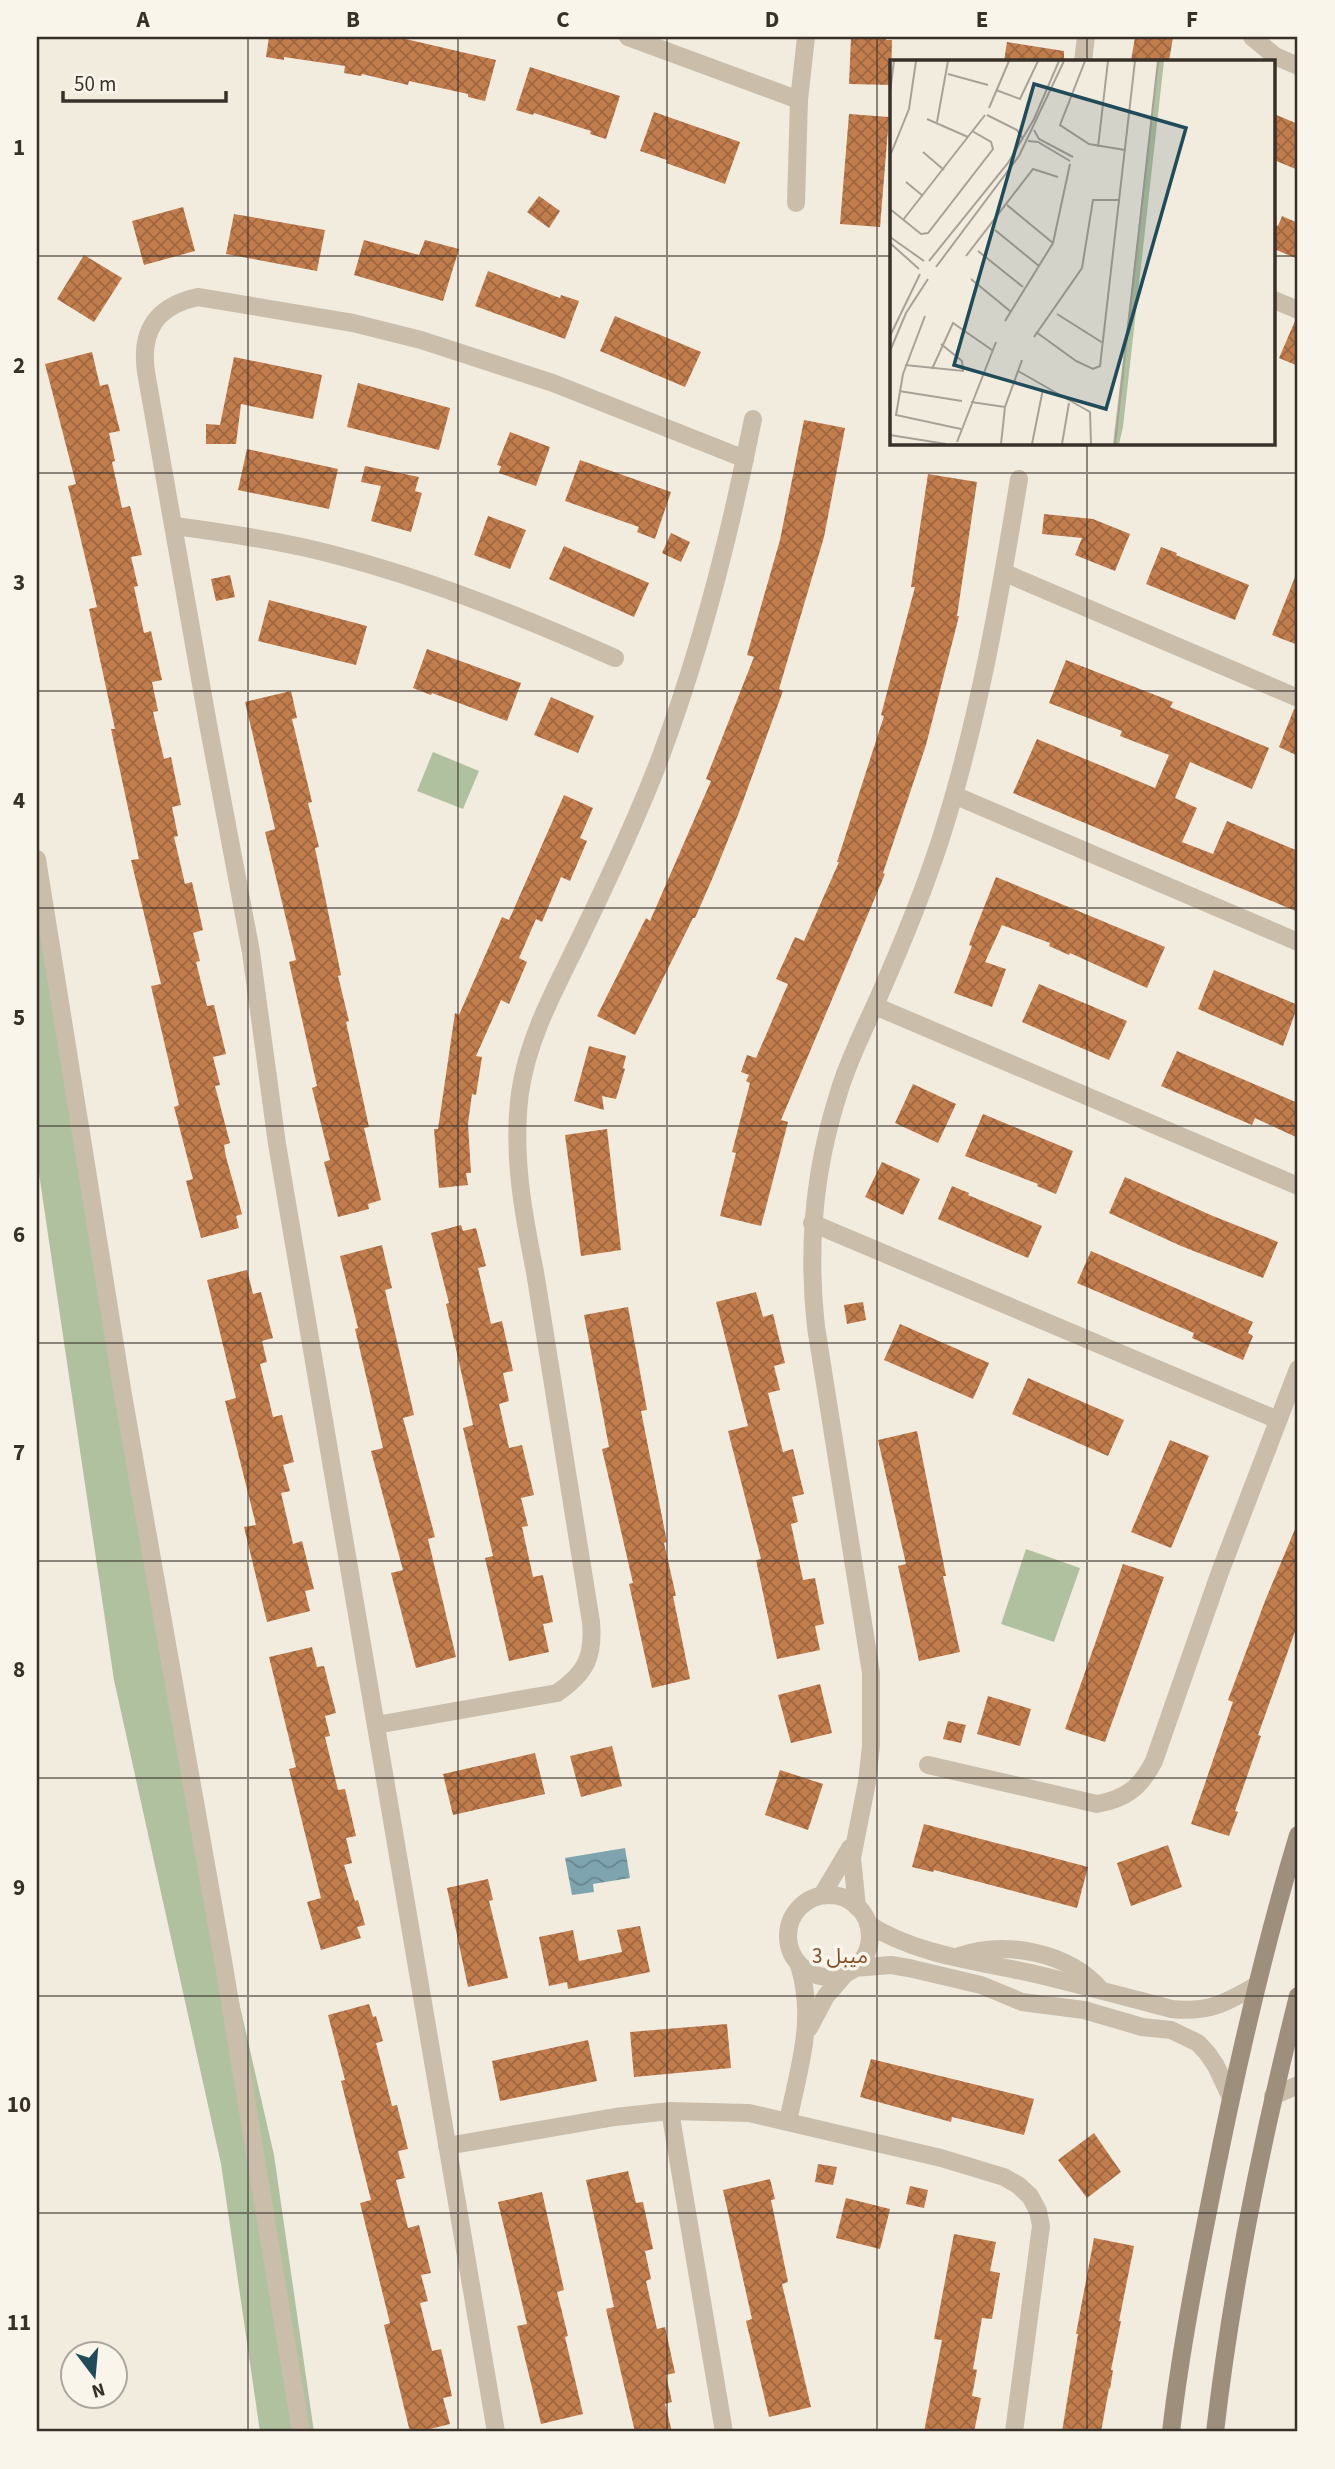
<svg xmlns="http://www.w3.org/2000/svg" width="1335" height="2469" font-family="'Source Sans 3','Noto Sans Arabic',sans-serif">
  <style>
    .garden { fill: #b0c19f }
    .water { fill: url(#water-waves) }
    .building { fill: url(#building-cross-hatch) }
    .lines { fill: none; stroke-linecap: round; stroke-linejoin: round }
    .street { stroke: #cabeab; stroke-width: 18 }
    .secondary { stroke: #9e8e7c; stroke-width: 18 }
    .grid { fill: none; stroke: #38312a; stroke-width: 2; stroke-opacity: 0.55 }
    .labels { text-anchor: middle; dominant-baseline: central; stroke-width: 7; stroke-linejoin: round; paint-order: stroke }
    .neighbourhood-label { font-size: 21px; fill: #854c25; stroke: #faf5eb }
    .inset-road { fill: none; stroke: #a8a197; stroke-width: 2 }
    .view { fill: #204b59; fill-opacity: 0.15; stroke: #204b59; stroke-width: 3.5 }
    .inset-edge { fill: none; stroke: #38312a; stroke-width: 3.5 }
    .neatline { fill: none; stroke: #38312a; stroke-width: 2.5 }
    .grid-label { font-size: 23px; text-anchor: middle; font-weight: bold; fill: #38312a }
  </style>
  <defs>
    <pattern id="water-waves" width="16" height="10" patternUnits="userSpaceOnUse" patternTransform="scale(1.75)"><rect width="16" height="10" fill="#7ea4af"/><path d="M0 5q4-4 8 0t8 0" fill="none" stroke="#68868f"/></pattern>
    <pattern id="building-cross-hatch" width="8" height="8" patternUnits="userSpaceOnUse" patternTransform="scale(1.75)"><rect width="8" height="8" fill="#c27d4d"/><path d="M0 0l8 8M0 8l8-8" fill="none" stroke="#9f6740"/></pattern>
  </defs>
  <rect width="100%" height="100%" fill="#f2ecdf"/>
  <!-- garden -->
  <g class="garden">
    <polygon points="433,752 479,771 463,809 417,791"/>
    <polygon points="37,840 162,1666 274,2155 314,2432 260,2432 221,2164 114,1680 37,1160"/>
    <polygon points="1026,1549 1080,1568 1054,1642 1001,1624"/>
  </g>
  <!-- water -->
  <polygon class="water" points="625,1848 630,1878 593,1884 594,1892 572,1895 565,1858"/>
  <!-- building -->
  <g class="building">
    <polygon points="269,37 397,37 496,60 485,101 468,97 468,94 409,81 408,85 362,74 361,76 344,73 345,66 284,57 284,60 266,57"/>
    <polygon points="851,37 886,37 886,40 892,40 891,85 849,84"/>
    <polygon points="1135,37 1173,37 1169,61 1131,61"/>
    <polygon points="1007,42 1064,51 1064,61 1004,61"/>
    <polygon points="530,67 620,96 606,139 590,134 591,131 534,113 533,115 516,110"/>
    <polygon points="654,112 740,142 725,184 666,163 667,160 640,151"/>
    <polygon points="849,114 889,117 880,227 840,224"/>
    <polygon points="1274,114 1298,124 1298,170 1274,160"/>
    <polygon points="539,196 560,211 549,228 527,212"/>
    <polygon points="183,207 195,251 144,265 132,221"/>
    <polygon points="234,214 325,230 317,271 226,254"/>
    <polygon points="1282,216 1298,223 1298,259 1274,249 1274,224 1278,226"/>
    <polygon points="364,240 419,255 425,240 459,249 443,301 354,275"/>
    <polygon points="84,255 122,278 94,322 57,299"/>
    <polygon points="488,271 560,298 561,295 579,301 565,339 475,306"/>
    <polygon points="615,316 701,352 685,387 600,351"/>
    <polygon points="1295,321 1298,321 1298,366 1279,358"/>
    <polygon points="92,352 100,386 108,384 120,431 109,433 115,461 112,462 122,508 130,506 142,555 131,557 138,586 134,587 144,633 151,631 162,680 152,682 158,711 153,712 164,759 171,757 181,805 172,807 178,836 174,837 185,884 192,882 203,930 193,933 200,961 196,962 207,1006 214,1005 226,1054 213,1057 220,1085 215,1086 230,1143 224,1145 226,1157 242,1214 236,1216 239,1228 201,1238 186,1181 193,1179 174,1107 179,1105 151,986 161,984 131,860 139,859 111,729 115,729 89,609 97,607 68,486 76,484 45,364"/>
    <polygon points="234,357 322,375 313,419 241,404 236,444 206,444 206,424 220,425"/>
    <polygon points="358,383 450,408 439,450 347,427"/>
    <polygon points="804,420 845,428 824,537 779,689 783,691 738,815 713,877 695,918 693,918 635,1035 597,1016 646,918 650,921 711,781 706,779 754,657 747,655 780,540"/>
    <polygon points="510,432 550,447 536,486 499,473 501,466 497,465"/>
    <polygon points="247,449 338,469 329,509 238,490"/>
    <polygon points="580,460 671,492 655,539 637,532 639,527 565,501"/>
    <polygon points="365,466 419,477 415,491 422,493 411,532 371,521 381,486 361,482"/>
    <polygon points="928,474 977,482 957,616 959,616 926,745 883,873 885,874 781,1120 788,1122 761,1226 720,1216 736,1153 732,1152 750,1083 746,1081 749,1075 741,1072 747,1055 756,1058 788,984 776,979 795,937 804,941 839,862 837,862 884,716 881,715 915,587 911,587"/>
    <polygon points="1044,514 1093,519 1130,534 1115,571 1075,555 1082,538 1042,534"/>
    <polygon points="488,516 526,530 510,569 474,555"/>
    <polygon points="671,533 690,542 681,562 662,553"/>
    <polygon points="564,546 649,583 634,617 549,579"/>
    <polygon points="1161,547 1177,553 1176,555 1249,585 1235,620 1146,584"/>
    <polygon points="1297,572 1298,572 1298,645 1272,635"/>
    <polygon points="230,575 235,597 216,601 211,579"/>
    <polygon points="269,600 367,626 356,665 258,641"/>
    <polygon points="427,649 521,683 507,721 432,693 431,695 413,688"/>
    <polygon points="1066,660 1173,702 1170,707 1269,748 1252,789 1190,762 1175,798 1197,808 1182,842 1213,854 1227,821 1298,851 1298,912 1013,793 1037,739 1155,788 1169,755 1120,736 1122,731 1049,703"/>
    <polygon points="291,691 297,718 292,719 312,802 308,803 319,847 315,848 341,975 338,976 349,1021 346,1022 369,1127 364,1128 381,1200 368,1204 369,1209 338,1217 324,1162 330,1160 312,1088 317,1086 289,962 296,960 265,832 275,829 245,702"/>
    <polygon points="551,697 594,716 578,753 534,735"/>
    <polygon points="1294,709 1298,709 1298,756 1279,747"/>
    <polygon points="564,795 593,808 580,838 587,841 570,881 561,877 542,922 536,919 519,958 527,962 509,1004 501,1000 476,1056 482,1057 476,1095 472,1094 468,1124 471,1173 466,1173 468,1185 439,1188 434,1129 438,1129 455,1013 459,1015 502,917 509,920"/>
    <polygon points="996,877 1165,947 1147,988 1070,953 1069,955 1049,946 1050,943 1002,925 985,962 1006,969 992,1007 954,993 972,946 969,945"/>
    <polygon points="1214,970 1298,1005 1283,1046 1198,1009"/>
    <polygon points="1039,984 1127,1021 1109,1060 1022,1022"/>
    <polygon points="589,1046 626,1056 623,1068 625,1069 616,1099 602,1096 604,1110 574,1101"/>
    <polygon points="1177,1051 1298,1103 1298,1138 1255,1118 1252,1125 1161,1086"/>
    <polygon points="913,1084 956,1104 938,1143 895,1123"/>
    <polygon points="983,1114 1073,1151 1056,1194 1037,1186 1038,1184 965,1156"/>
    <polygon points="607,1129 621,1250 581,1256 565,1135"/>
    <polygon points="882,1162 920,1179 903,1215 865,1197"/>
    <polygon points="1125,1177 1213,1216 1278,1242 1263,1278 1181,1246 1109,1213"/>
    <polygon points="952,1186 969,1193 968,1195 1042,1226 1028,1258 938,1219"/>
    <polygon points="461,1225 463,1231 476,1228 486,1266 478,1268 491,1324 502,1321 513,1371 503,1373 509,1401 499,1404 509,1448 522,1445 534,1495 521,1498 528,1526 522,1527 533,1577 543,1575 553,1622 543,1624 549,1652 509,1661 485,1558 493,1556 463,1428 473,1425 446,1304 449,1303 431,1233"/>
    <polygon points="382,1245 392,1288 385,1290 414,1415 403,1418 435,1537 428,1539 456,1657 416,1668 391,1573 403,1570 371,1451 383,1448 355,1329 358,1328 340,1256"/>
    <polygon points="1091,1251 1253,1322 1248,1333 1253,1336 1243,1360 1192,1338 1194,1333 1077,1283"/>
    <polygon points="247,1270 253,1294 261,1292 273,1338 262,1341 267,1362 260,1364 273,1417 282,1415 294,1462 283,1465 290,1491 281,1493 293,1544 302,1541 314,1589 305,1591 310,1611 267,1622 244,1527 256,1525 225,1401 236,1398 207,1280"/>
    <polygon points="756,1292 763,1317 773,1314 785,1363 774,1366 780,1390 768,1393 783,1452 793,1449 804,1494 792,1497 798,1522 791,1524 803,1580 815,1578 824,1624 815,1626 820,1650 777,1659 756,1560 761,1559 728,1431 748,1426 716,1302"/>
    <polygon points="863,1302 866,1320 847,1324 844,1305"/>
    <polygon points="628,1307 647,1410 641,1411 667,1542 664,1543 676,1596 673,1596 690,1679 652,1688 629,1584 633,1583 602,1449 609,1447 584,1315"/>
    <polygon points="900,1324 989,1363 973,1399 884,1360"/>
    <polygon points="1028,1378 1124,1420 1108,1456 1012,1414"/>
    <polygon points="917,1431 946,1576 943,1576 960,1652 919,1661 898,1566 906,1564 878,1440"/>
    <polygon points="1170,1440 1209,1456 1171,1548 1131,1532"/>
    <polygon points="1298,1522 1298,1623 1258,1735 1261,1736 1235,1811 1238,1812 1229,1836 1191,1824 1233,1702 1228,1700 1265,1601"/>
    <polygon points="1123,1564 1164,1577 1105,1742 1065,1729"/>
    <polygon points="312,1647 317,1667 324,1666 336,1713 325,1716 330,1736 325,1737 338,1790 345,1789 356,1836 346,1838 352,1863 344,1865 355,1901 358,1900 365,1925 357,1927 361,1938 321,1950 307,1902 321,1898 289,1769 296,1767 269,1657"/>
    <polygon points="820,1684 832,1733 791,1743 778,1695"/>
    <polygon points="988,1696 1031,1709 1020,1746 977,1734"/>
    <polygon points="948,1721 966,1725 961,1743 943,1739"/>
    <polygon points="612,1746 622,1786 581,1797 570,1756"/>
    <polygon points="535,1753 545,1794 453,1815 443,1774"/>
    <polygon points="780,1770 823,1784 808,1830 765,1815"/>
    <polygon points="924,1824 1088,1867 1077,1908 934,1870 933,1872 912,1867"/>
    <polygon points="1168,1845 1182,1887 1131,1906 1117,1863"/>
    <polygon points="488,1879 493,1900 489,1901 508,1978 468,1987 447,1888"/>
    <polygon points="640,1926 650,1972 568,1989 567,1982 549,1986 539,1937 573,1930 579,1961 622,1952 617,1930"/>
    <polygon points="369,2004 373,2017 376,2016 383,2041 376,2043 392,2106 397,2105 408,2149 398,2151 405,2178 396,2180 408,2228 419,2225 431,2273 421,2275 428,2301 420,2303 432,2351 441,2349 452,2396 443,2398 450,2424 418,2432 410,2432 384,2325 390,2323 360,2203 371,2200 341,2081 345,2080 328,2015"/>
    <polygon points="727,2024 731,2068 634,2077 630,2032"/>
    <polygon points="588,2040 597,2081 500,2101 492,2061"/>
    <polygon points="871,2059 1034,2099 1024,2135 952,2117 951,2122 860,2097"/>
    <polygon points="1094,2133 1121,2172 1087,2198 1058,2160"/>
    <polygon points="818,2164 837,2167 833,2185 815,2182"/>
    <polygon points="628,2171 636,2203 643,2202 653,2249 645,2251 651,2279 646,2281 657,2329 665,2327 675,2373 666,2375 672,2402 665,2404 672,2432 635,2432 606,2309 614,2307 586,2180"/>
    <polygon points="770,2179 775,2199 771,2200 788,2282 782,2284 811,2407 769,2417 746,2321 752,2319 723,2190"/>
    <polygon points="910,2186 928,2190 924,2208 906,2204"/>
    <polygon points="542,2192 564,2290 557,2292 568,2336 565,2337 583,2414 541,2424 517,2326 527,2324 498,2202"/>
    <polygon points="846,2198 890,2209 880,2249 836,2238"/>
    <polygon points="954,2234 996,2242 990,2271 1000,2273 992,2319 982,2318 973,2369 977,2370 972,2396 981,2398 974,2432 924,2432 942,2340 934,2339"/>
    <polygon points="1094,2238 1134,2246 1119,2321 1121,2321 1111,2370 1113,2370 1110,2389 1109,2388 1101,2432 1062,2432 1078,2334 1076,2334"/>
  </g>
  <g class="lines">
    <!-- street -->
    <g class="street">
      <polyline points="628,37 799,100"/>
      <polyline points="1252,37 1275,56 1298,66"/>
      <polyline points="1083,61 1086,37"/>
      <polyline points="796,203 799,100 806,37"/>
      <polyline points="1274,300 1298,310"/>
      <path d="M175 526C220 532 266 539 311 549 416 574 516 614 615 658"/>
      <polyline points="1005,573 1298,698"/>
      <polyline points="954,795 1298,942"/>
      <polyline points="37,859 123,1395 224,1966 301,2432"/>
      <polyline points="875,1006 1298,1186"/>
      <polyline points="812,1223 1278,1420"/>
      <path d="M376 1725 557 1693C586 1673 594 1657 591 1622L535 1272C523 1213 512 1153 520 1093 528 1036 557 986 581 936 609 878 636 821 659 761 701 650 730 535 753 419"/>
      <path d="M928 1765 1097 1804C1126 1799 1141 1787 1154 1761L1220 1572 1298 1369"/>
      <polyline points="822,1895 850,1848"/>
      <circle cx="829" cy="1936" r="41"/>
      <path d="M857 1907 852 1858 867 1782 871 1746V1673L816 1327C807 1247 814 1169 839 1092 849 1058 866 1026 880 994 902 944 923 893 940 841 978 723 999 602 1019 479"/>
      <path d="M868 1924C917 1955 976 1961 1031 1973 1078 1984 1125 1997 1172 2009 1209 2013 1226 2003 1257 1985"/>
      <path d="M959 1956C1005 1940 1069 1952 1101 1990"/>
      <polyline points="854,1968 891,1965 909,1968 981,1985 1022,2002 1084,2010 1142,2027 1171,2030 1198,2043 1208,2054 1216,2066 1231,2098"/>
      <polyline points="809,2028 826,1996 845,1974"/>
      <polyline points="1273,2096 1298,2085"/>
      <polyline points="670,2111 724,2432"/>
      <path d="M788 2121C799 2068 816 2019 799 1965"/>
      <polyline points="447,2146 615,2117 670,2111 749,2113 941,2158 1004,2177 1018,2185 1030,2196 1038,2211 1041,2226 1014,2432"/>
      <path d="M496 2432 277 1144 251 952 208 724 146 372C140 330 157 306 198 297L353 323 421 340 553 383 745 459"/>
    </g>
    <!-- secondary -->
    <g class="secondary">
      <path d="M1171 2432C1181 2346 1198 2261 1215 2176 1238 2061 1264 1947 1298 1835"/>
      <path d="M1215 2432C1232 2285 1262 2139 1298 1996"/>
    </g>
  </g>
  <!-- grid -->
  <path class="grid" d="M248 37V2432M458 37V2432M667 37V2432M877 37V2432M1087 37V61M37 256H892M1274 256H1298M1087 443V2432M37 473H1298M37 691H1298M37 908H1298M37 1126H1298M37 1343H1298M37 1561H1298M37 1778H1298M37 1996H1298M37 2213H1298"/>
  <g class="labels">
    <!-- neighbourhood labels -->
    <g class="neighbourhood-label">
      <text x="840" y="1956">ميبل 3</text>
    </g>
  </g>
  <!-- overview -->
  <g transform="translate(890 60)">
    <rect width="385" height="385" fill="#f2ecdf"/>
    <path d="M268 1H274L233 367 229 384H223Z" fill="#b0c19f"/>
    <path class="inset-road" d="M195 1 170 65 199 84 235 90M58 14 98 25M106 30 130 39 148 1M0 32 4 1M99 48 119 1M97 55 127 70 133 79M37 59 78 77M47 62 58 1M144 70 149 79 183 97M138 81 148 82 180 101M208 87 218 1M33 92 54 110M0 96 19 49 26 1M16 122 33 136M117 145 163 183M0 149 31 174 38 173 103 89 101 82 82 71M13 160 95 55M105 170 149 206M0 177 34 201M0 183 29 209M88 191 133 227M76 196 143 109 168 117M39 201 118 103 144 59 169 1M46 207 129 96 174 1M81 219 120 251M167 254 213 283M35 256 13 314 6 355 71 369M115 261 163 183 180 104M146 272 186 301 203 309 210 306 245 1M0 276 30 214M144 277 192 208 203 140H229M0 291 16 253 38 219M15 305 73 311 72 301 51 284M42 309 63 263 102 290M128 311 200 352 201 384M9 331 72 341M81 342 115 347M0 375 56 384M67 382 106 282M111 384 115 347 132 300M142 384 153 329M172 384 179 343M225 384 268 1"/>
    <path class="view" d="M144 24 296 68 216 349 64 305Z"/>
    <rect width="385" height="385" class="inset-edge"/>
  </g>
  <!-- border -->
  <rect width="1335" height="2469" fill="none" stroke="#faf5eb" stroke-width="77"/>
  <!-- north arrow -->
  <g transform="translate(94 2375) rotate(164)"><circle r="33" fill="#faf5eb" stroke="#aca79e" stroke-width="2"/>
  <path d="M0-5L12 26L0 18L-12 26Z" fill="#204b59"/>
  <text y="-10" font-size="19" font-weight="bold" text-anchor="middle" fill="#38312a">N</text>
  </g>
  <!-- scale -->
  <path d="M63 91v10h163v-10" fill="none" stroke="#38312a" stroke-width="3.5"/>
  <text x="74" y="91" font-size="21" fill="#38312a" stroke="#faf5eb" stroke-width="5" paint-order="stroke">50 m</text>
  <rect x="38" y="38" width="1258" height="2392" class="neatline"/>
  <g class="grid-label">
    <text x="143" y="27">A</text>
    <text x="353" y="27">B</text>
    <text x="563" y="27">C</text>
    <text x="772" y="27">D</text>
    <text x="982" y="27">E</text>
    <text x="1192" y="27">F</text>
    <text x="19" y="155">1</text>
    <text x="19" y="373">2</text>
    <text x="19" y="590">3</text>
    <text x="19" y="808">4</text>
    <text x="19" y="1025">5</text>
    <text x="19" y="1242">6</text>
    <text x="19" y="1460">7</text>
    <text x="19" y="1677">8</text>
    <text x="19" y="1895">9</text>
    <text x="19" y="2112">10</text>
    <text x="19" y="2330">11</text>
  </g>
</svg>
